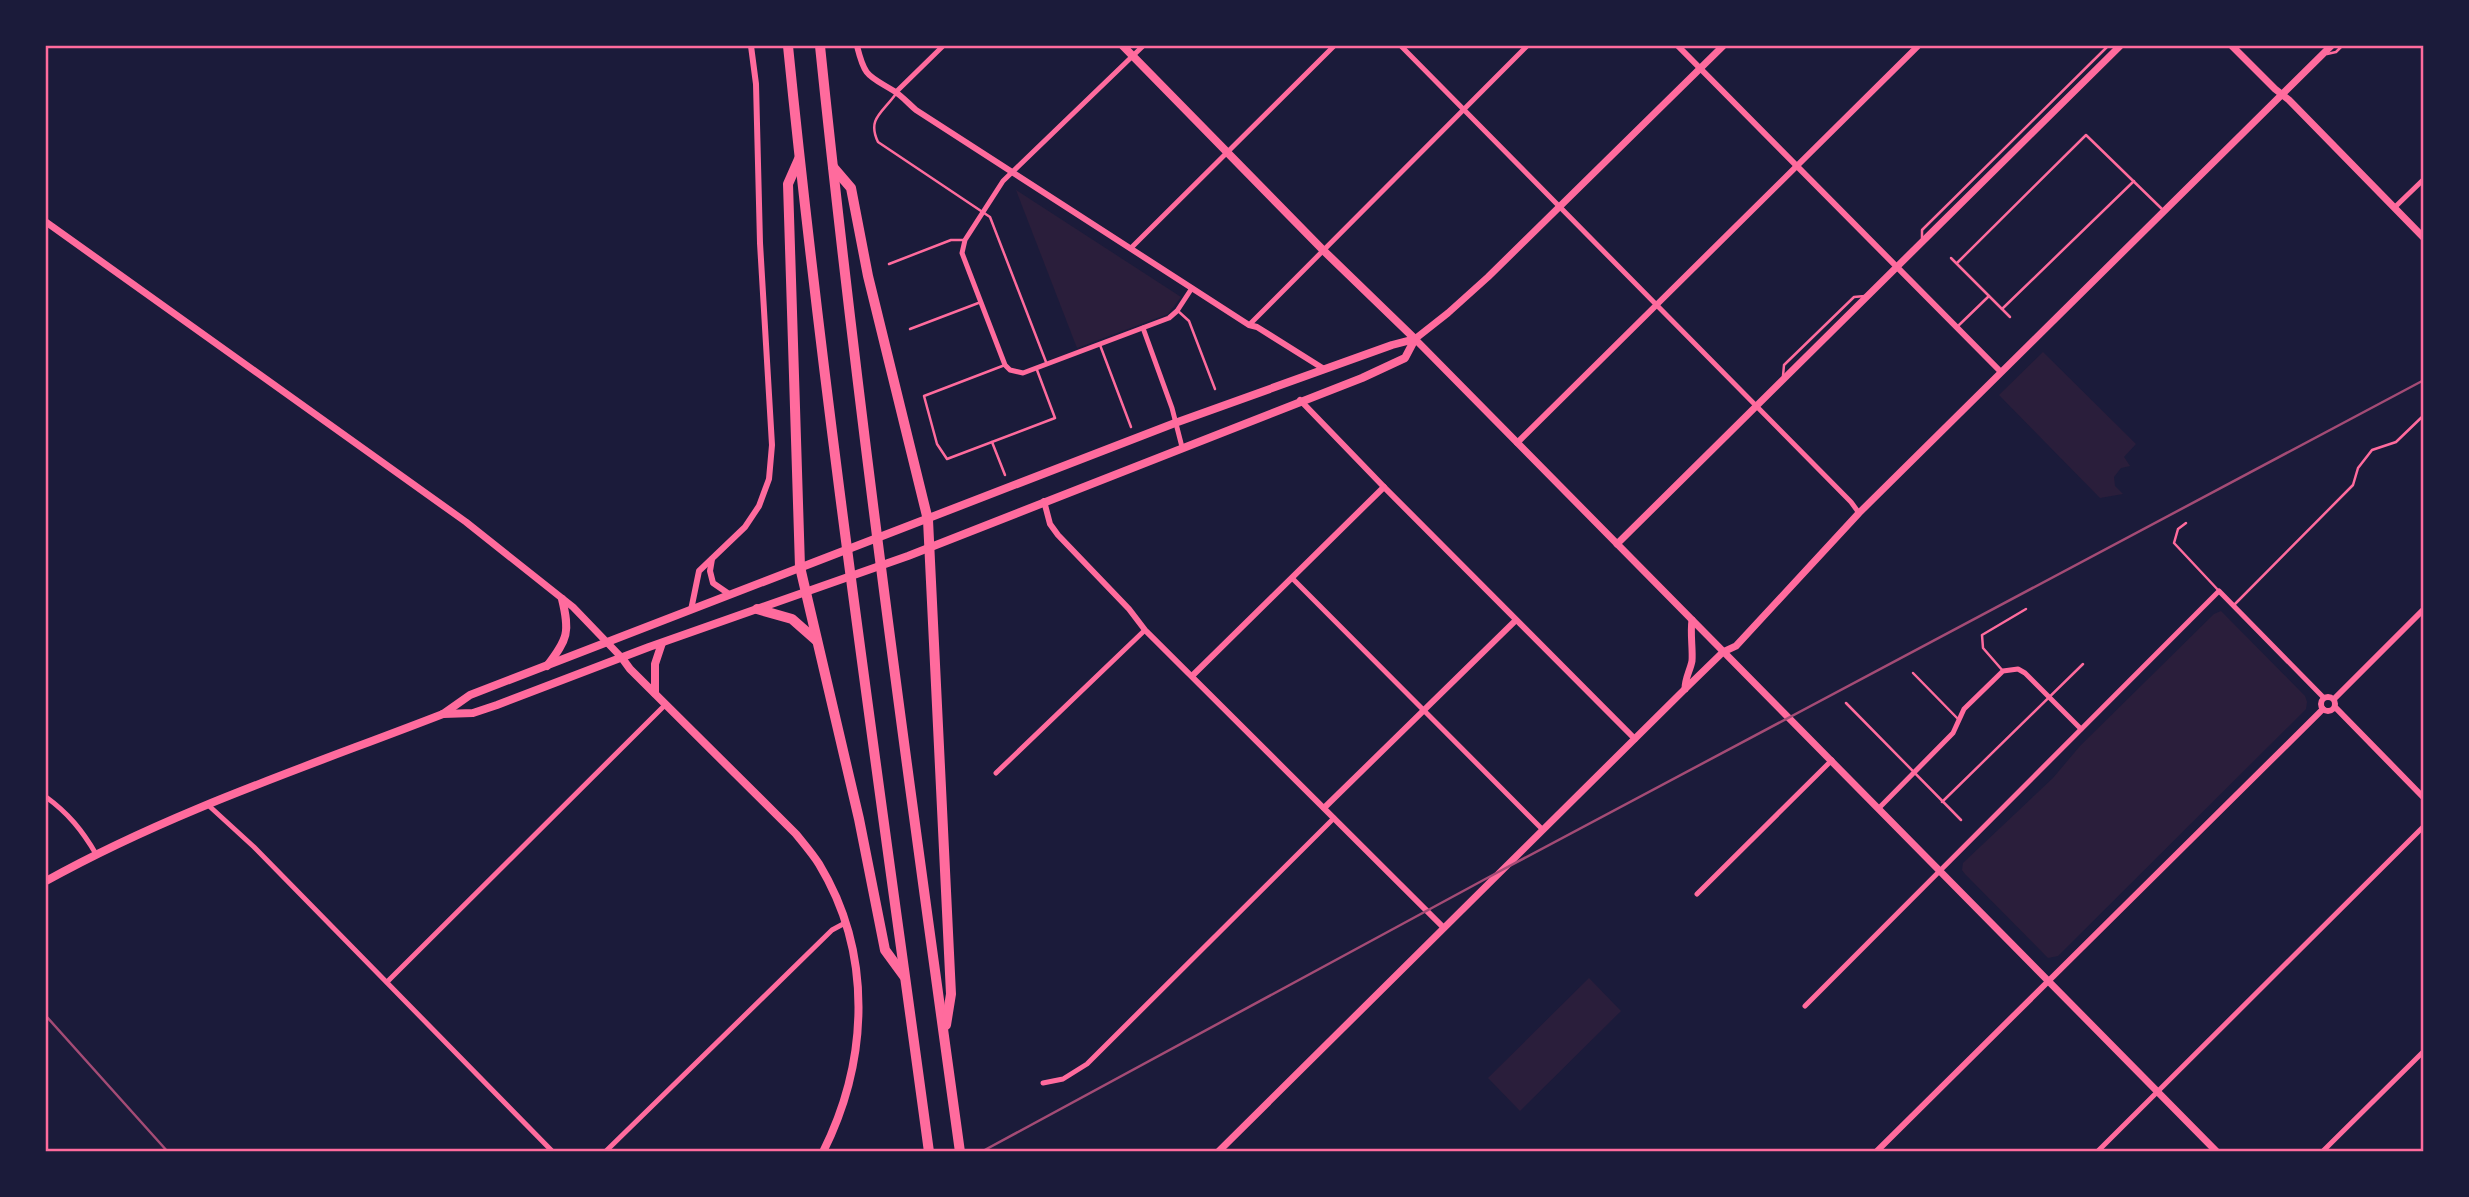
<svg xmlns="http://www.w3.org/2000/svg" width="2469" height="1197" font-family="Ubuntu,sans-serif">
  <style>
    .green { fill: #2a1e3b }
    .lines { fill: none; stroke-linecap: round; stroke-linejoin: round }
    .service { stroke: #ff6b9d; stroke-width: 2.5 }
    .minor { stroke: #ff6b9d; stroke-width: 5 }
    .tertiary { stroke: #ff6b9d; stroke-width: 6 }
    .secondary { stroke: #ff6b9d; stroke-width: 7 }
    .primary { stroke: #ff6b9d; stroke-width: 8 }
    .motorway { stroke: #ff6b9d; stroke-width: 10 }
    .rail { stroke: #a44b75; stroke-width: 2.5 }
    .neatline { fill: none; stroke: #ff6b9d; stroke-width: 2.5 }
  </style>
  <rect width="100%" height="100%" fill="#1b1b3a"/>
  <!-- green -->
  <g class="green">
    <polygon points="1016,190 1181,297 1168,314 1077,348"/>
    <polygon points="2043,352 2136,444 2124,457 2130,466 2121,468 2114,477 2115,486 2123,494 2100,498 1999,395"/>
    <polygon points="2221,611 2305,696 2307,702 2306,709 2058,956 2048,958 1965,874 1962,870 1963,863 2053,778 2080,746 2214,614"/>
    <polygon points="1589,978 1621,1011 1520,1111 1488,1078"/>
  </g>
  <g class="lines">
    <!-- service -->
    <g class="service">
      <polyline points="2327,54 2336,52 2342,46"/>
      <path d="M895 95C882 113 867 119 878 142L990 217 1046 362"/>
      <polyline points="1922,238 1922,230 2108,46"/>
      <polyline points="1951,258 2010,317"/>
      <polyline points="1957,263 2086,135 2163,210"/>
      <polyline points="889,264 951,240 965,240"/>
      <polyline points="2002,309 2134,181"/>
      <polyline points="1178,311 1189,321 1215,389"/>
      <polyline points="1957,327 1989,296"/>
      <polyline points="910,329 981,302"/>
      <polyline points="1100,345 1131,427"/>
      <polyline points="1005,365 924,396 937,444 947,459 1055,418 1037,370"/>
      <polyline points="1783,376 1784,365 1854,297 1865,296"/>
      <polyline points="992,442 1005,475"/>
      <polyline points="2186,523 2178,529 2174,543 2219,591"/>
      <polyline points="2234,605 2353,485 2358,468 2372,450 2396,442 2424,415"/>
      <polyline points="2003,671 1983,648 1982,635 2026,609"/>
      <polyline points="1913,673 1959,720"/>
      <polyline points="1846,703 1961,820"/>
      <polyline points="1942,802 2083,664"/>
    </g>
    <!-- minor -->
    <g class="minor">
      <polyline points="1143,46 1003,181 965,240 962,253 1005,365 1010,370 1023,373 1169,318 1177,311 1192,288"/>
      <polyline points="1401,46 1851,502 1859,513"/>
      <polyline points="896,92 943,46"/>
      <polyline points="2394,208 2424,179"/>
      <polyline points="1131,248 1334,46"/>
      <polyline points="1249,325 1527,46"/>
      <polyline points="1143,328 1172,408 1182,447"/>
      <polyline points="1292,578 1542,829"/>
      <polyline points="996,773 1145,630"/>
      <path d="M46 797C68 813 82 830 96 854"/>
      <polyline points="207,804 254,847 553,1152"/>
      <polyline points="1879,808 1953,733 1964,709 2003,671 2018,669 2025,673 2081,729"/>
      <polyline points="1697,894 1832,760"/>
      <polyline points="387,982 666,704"/>
      <polyline points="1805,1006 2219,591 2324,698"/>
      <polyline points="1043,1083 1063,1079 1087,1064 1334,818"/>
      <polyline points="605,1152 832,930 845,923"/>
      <polyline points="2097,1152 2424,826"/>
      <polyline points="2322,1152 2424,1051"/>
    </g>
    <!-- tertiary -->
    <g class="tertiary">
      <path d="M857 46C865 78 868 75 894 91 902 96 909 104 916 110L1249 325 1257 327 1324 369"/>
      <polyline points="1678,46 2001,372"/>
      <polyline points="1300,400 1384,487 1635,739"/>
      <polyline points="1517,443 1918,46"/>
      <polyline points="1044,501 1050,524 1058,535 1129,609 1145,630 1444,928"/>
      <polyline points="712,559 710,571 713,583 729,594"/>
      <polyline points="691,610 699,571 745,527 759,506 769,479 772,445 760,243 756,84 751,46"/>
      <polyline points="1192,676 1384,487"/>
      <circle cx="2328" cy="704" r="7"/>
      <polyline points="2334,699 2424,609"/>
      <polyline points="2335,707 2424,798"/>
      <polyline points="1324,808 1516,620"/>
      <polyline points="1876,1152 2323,709"/>
    </g>
    <!-- secondary -->
    <g class="secondary">
      <polyline points="1723,46 1488,277 1448,313 1415,339 2217,1152"/>
      <polyline points="2232,46 2275,89 2289,100 2424,238"/>
      <polyline points="46,222 466,522 573,607 622,658"/>
      <polyline points="1617,544 2120,46"/>
      <path d="M1685 689C1685 678 1690 671 1692 661 1693 649 1690 634 1692 620"/>
      <polyline points="1218,1152 1685,689 1723,652 1736,646 1859,513 2331,46"/>
    </g>
    <!-- primary -->
    <g class="primary">
      <polyline points="1123,46 1323,250 1415,339"/>
      <path d="M622 658 630 669 796 834C804 844 812 853 819 864 873 953 869 1060 823 1152"/>
      <path d="M547 666C568 639 570 632 562 599"/>
      <polyline points="655,693 655,664 662,643"/>
      <polyline points="443,714 473,713 497,705 649,647 908,556 1362,378 1405,358 1415,339"/>
      <path d="M46 881C172 811 309 766 443 714L470 695 1175 423 1392 345 1415 339"/>
    </g>
    <!-- motorway -->
    <g class="motorway">
      <path d="M788 46C825 415 879 783 929 1152"/>
      <path d="M820 46C858 415 909 784 960 1152"/>
      <polyline points="799,159 788,184 800,567 859,819 885,950 904,976"/>
      <polyline points="833,167 851,188 868,276 928,520 951,994 946,1025"/>
      <polyline points="757,609 792,619 817,641"/>
    </g>
    <!-- rail -->
    <g class="rail">
      <polyline points="46,1016 168,1152"/>
      <polyline points="981,1152 1502,870 2424,380"/>
    </g>
  </g>
  <!-- border -->
  <rect width="2469" height="1197" fill="none" stroke="#1b1b3a" stroke-width="94"/>
  <rect x="47" y="47" width="2375" height="1103" class="neatline"/>
</svg>
